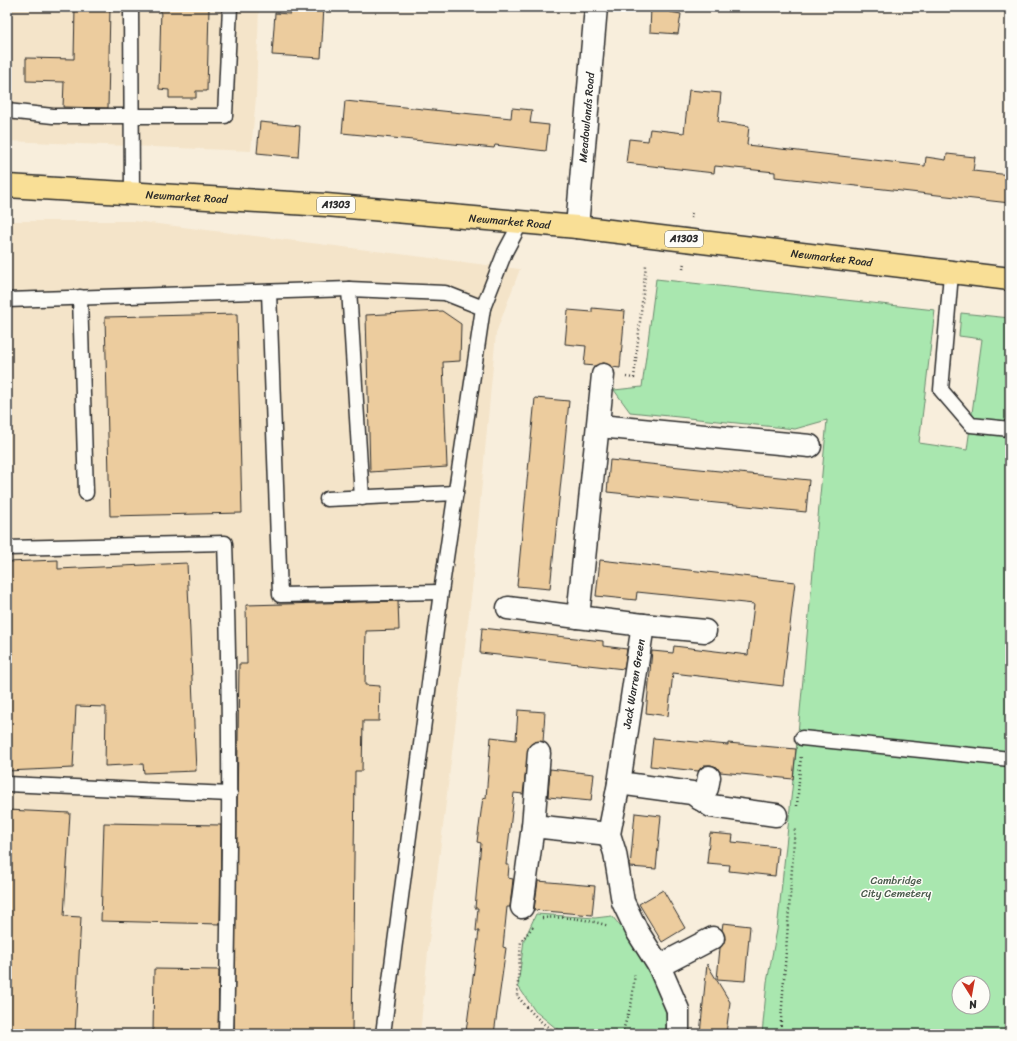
<svg xmlns="http://www.w3.org/2000/svg" width="1017" height="1041" font-family="Sriracha,sans-serif">
  <style>
    .built { fill: #f4e4c9 }
    .green { fill: #a9e7af; stroke: #6a896d; fill-rule: evenodd }
    .building { fill: #eccc9e; stroke: #2b2b2b }
    .lines { fill: none; stroke-linecap: round; stroke-linejoin: round }
    .service-casing { stroke: #2b2b2b; stroke-width: 17 }
    .minor-casing { stroke: #2b2b2b; stroke-width: 25 }
    .primary-casing { stroke: #2b2b2b; stroke-width: 25 }
    .path { stroke: #2b2b2b; stroke-width: 2.5; stroke-dasharray: 1 3; stroke-linecap: butt }
    .service { stroke: #fdfcf7; stroke-width: 14 }
    .minor { stroke: #fdfcf7; stroke-width: 22 }
    .primary { stroke: #f9df96; stroke-width: 22 }
    .labels { text-anchor: middle; dominant-baseline: central; stroke-width: 3; stroke-linejoin: round; paint-order: stroke }
    .shield { fill: #fdfcf7; stroke: #6a6a68; stroke-width: 1 }
    .shield-label { font-size: 10px; font-weight: bold; fill: #2b2b2b }
    .street-label { font-size: 11px; fill: #2b2b2b; stroke: #fdfcf7 }
    .park-label { font-size: 11px; fill: #4a5a4c; stroke: #fdfcf7 }
  </style>
  <rect width="100%" height="100%" fill="#f8eedc"/>
  <filter id="ink" filterUnits="userSpaceOnUse"><feTurbulence type="fractalNoise" baseFrequency=".025" numOctaves="2"/><feDisplacementMap in="SourceGraphic" scale="8" xChannelSelector="R" yChannelSelector="G"/><feConvolveMatrix kernelMatrix="1 2 1 2 8 2 1 2 1" color-interpolation-filters="sRGB"/></filter>
  <g filter="url(#ink)">
    <!-- built -->
    <g class="built">
      <polygon points="7,7 259,7 256,97 251,151 7,141"/>
      <polygon points="7,221 134,221 520,269 496,333 472,589 429,941 420,1034 7,1034"/>
    </g>
    <!-- green -->
    <g class="green">
      <path d="M656 279 935 310 919 443 967 450 982 339 959 336 961 313 1010 318V1034H762L767 982 777 930 798 733 827 420 795 429 630 412 614 390 642 387ZM959 983H983V1007H959Z"/>
      <path d="M536 914 595 918 612 916C635 944 676 995 664 1034H588L557 1029 535 1011 518 986 524 940Z"/>
    </g>
    <!-- building -->
    <g class="building">
      <polygon points="75,7 110,7 108,108 63,107 64,82 26,81 26,58 74,59"/>
      <polygon points="161,7 209,7 207,91 196,91 196,98 169,98 169,90 159,89"/>
      <polygon points="291,7 324,7 321,58 272,55 275,13 290,14"/>
      <polygon points="651,7 671,7 670,12 681,14 678,34 650,32"/>
      <polygon points="689,90 721,93 718,122 749,126 747,145 925,166 926,157 946,160 947,154 975,157 973,171 1010,175 1010,203 775,177 775,172 715,166 714,173 626,163 629,139 648,141 650,129 684,133"/>
      <polygon points="345,101 511,118 512,108 532,110 530,123 549,125 546,151 495,145 494,148 342,133"/>
      <polygon points="260,122 300,126 298,157 257,153"/>
      <polygon points="592,308 625,311 620,368 612,367 604,363 595,366 584,365 586,346 565,344 568,310 592,312"/>
      <polygon points="442,311 461,324 460,361 443,362 447,467 370,472 366,315"/>
      <polygon points="237,314 242,513 110,516 105,317"/>
      <polygon points="535,398 569,401 550,589 517,586"/>
      <polygon points="610,460 809,480 806,512 607,492"/>
      <polygon points="58,560 58,569 187,563 196,771 144,773 143,764 105,766 106,707 76,706 73,768 7,771 7,562"/>
      <polygon points="600,560 795,582 783,686 673,673 668,716 646,713 652,651 673,653 674,646 748,655 754,604 637,592 636,600 596,596"/>
      <polygon points="398,601 399,630 366,631 365,685 380,686 379,721 363,721 362,771 355,771 352,1034 234,1034 239,664 247,664 246,605"/>
      <polygon points="482,628 603,641 603,646 627,649 624,669 480,653"/>
      <polygon points="518,710 545,712 543,742 534,742 529,746 523,794 514,793 506,865 509,865 508,878 513,879 510,907 507,907 503,947 506,948 494,1034 466,1032 479,931 476,931 478,908 475,908 481,843 477,842 483,797 486,798 491,737 516,740"/>
      <polygon points="653,738 728,745 728,743 796,749 793,779 720,772 717,767 711,765 704,765 698,771 650,766"/>
      <polygon points="550,769 594,774 591,801 548,797"/>
      <polygon points="7,810 70,813 64,916 81,917 75,1034 7,1034"/>
      <polygon points="635,813 661,816 656,869 630,867"/>
      <polygon points="104,823 221,825 220,924 101,921"/>
      <polygon points="710,833 733,835 732,842 778,847 775,876 729,871 730,865 707,863"/>
      <polygon points="538,881 595,886 592,915 534,910"/>
      <polygon points="663,890 685,928 662,942 639,904"/>
      <polygon points="723,923 750,926 745,981 717,979 720,948 725,939 722,930"/>
      <polygon points="707,964 730,1002 726,1034 700,1034"/>
      <polygon points="154,969 219,970 218,1034 153,1034"/>
    </g>
    <g class="lines">
      <!-- service casing -->
      <g class="service-casing">
        <g id="service">
          <polyline points="131,7 132,192"/>
          <polyline points="7,111 53,116 225,116 230,7"/>
          <polyline points="951,274 941,390 971,425 1010,429"/>
          <polyline points="349,289 362,498"/>
          <polyline points="269,292 280,595 441,592"/>
          <polyline points="80,297 86,493"/>
          <polyline points="7,300 349,289 445,293 483,308 441,592 383,1034"/>
          <polyline points="483,308 505,252 521,222"/>
          <polyline points="327,499 456,493"/>
          <path d="M7 548 225 543C231 707 230 870 226 1034"/>
          <polyline points="802,738 1010,759"/>
          <polyline points="7,784 230,794"/>
        </g>
      </g>
      <!-- minor casing -->
      <g class="minor-casing">
        <g id="minor">
          <path id="s1" d="M577 227 596 7"/>
          <polyline points="603,375 578,617 643,625 619,783 609,834 615,853 623,902 637,931 659,966 678,1010 678,1034"/>
          <polyline points="599,426 810,446"/>
          <polyline points="508,608 578,617"/>
          <polyline points="643,625 705,631"/>
          <polyline points="619,783 692,793 711,806 776,815"/>
          <polyline points="700,799 707,788 709,777"/>
          <polyline points="533,826 539,753"/>
          <polyline points="522,907 533,826 609,834"/>
          <polyline points="659,966 713,938"/>
        </g>
      </g>
      <!-- primary casing -->
      <g class="primary-casing">
        <g id="primary">
          <path id="s2" d="M7 186 326 205 577 227 1010 279"/>
        </g>
      </g>
      <!-- path -->
      <g class="path">
        <polyline points="691,218 692,211"/>
        <polyline points="683,269 684,262"/>
        <polyline points="626,377 634,378 646,265"/>
        <polyline points="797,806 801,755"/>
        <path d="M542 918C566 916 586 919 609 926"/>
        <path d="M533 927 521 941 517 996C529 1009 543 1027 560 1034"/>
        <polyline points="545,1034 554,1032"/>
        <polyline points="622,1034 632,1001 635,972"/>
        <polyline points="780,1034 795,827"/>
      </g>
      <!-- service -->
      <use href="#service" class="service"/>
      <!-- minor -->
      <use href="#minor" class="minor"/>
      <!-- primary -->
      <use href="#primary" class="primary"/>
    </g>
  </g>
  <g class="labels">
    <!-- shield labels -->
    <g class="shield">
      <rect x="317" y="197" width="38" height="16" rx="3"/>
      <rect x="665" y="231" width="38" height="16" rx="3"/>
    </g>
    <g class="shield-label">
      <text x="336" y="205">A1303</text>
      <text x="684" y="239">A1303</text>
    </g>
    <!-- street labels -->
    <g class="street-label">
      <text stroke="none"><textPath href="#s1" startOffset="110">Meadowlands Road</textPath></text>
      <text stroke="none"><textPath href="#s2" startOffset="180">Newmarket Road</textPath></text>
      <text stroke="none"><textPath href="#s2" startOffset="504">Newmarket Road</textPath></text>
      <text stroke="none"><textPath href="#s2" startOffset="828">Newmarket Road</textPath></text>
      <text transform="translate(634 684) rotate(-81)">Jack Warren Green</text>
    </g>
    <!-- park labels -->
    <g class="park-label">
      <text x="896" y="880">Cambridge<tspan x="896" dy="13">City Cemetery</tspan></text>
    </g>
  </g>
  <!-- margin -->
  <rect width="1017" height="1041" fill="none" stroke="#fdfcf7" stroke-width="24"/>
  <rect x="12" y="12" width="993" height="1017" fill="none" stroke="#2b2b2b" stroke-width="1.5" filter="url(#ink)"/>
  <!-- north arrow -->
  <g transform="translate(971 995) rotate(169)"><circle r="19" fill="#fdfcf7" stroke="#a9a8a5"/>
  <path d="M0-3L7 15L0 10L-7 15Z" fill="#c8321e"/>
  <text y="-6" font-size="11" font-weight="bold" text-anchor="middle" fill="#2b2b2b">N</text>
  </g>
</svg>
